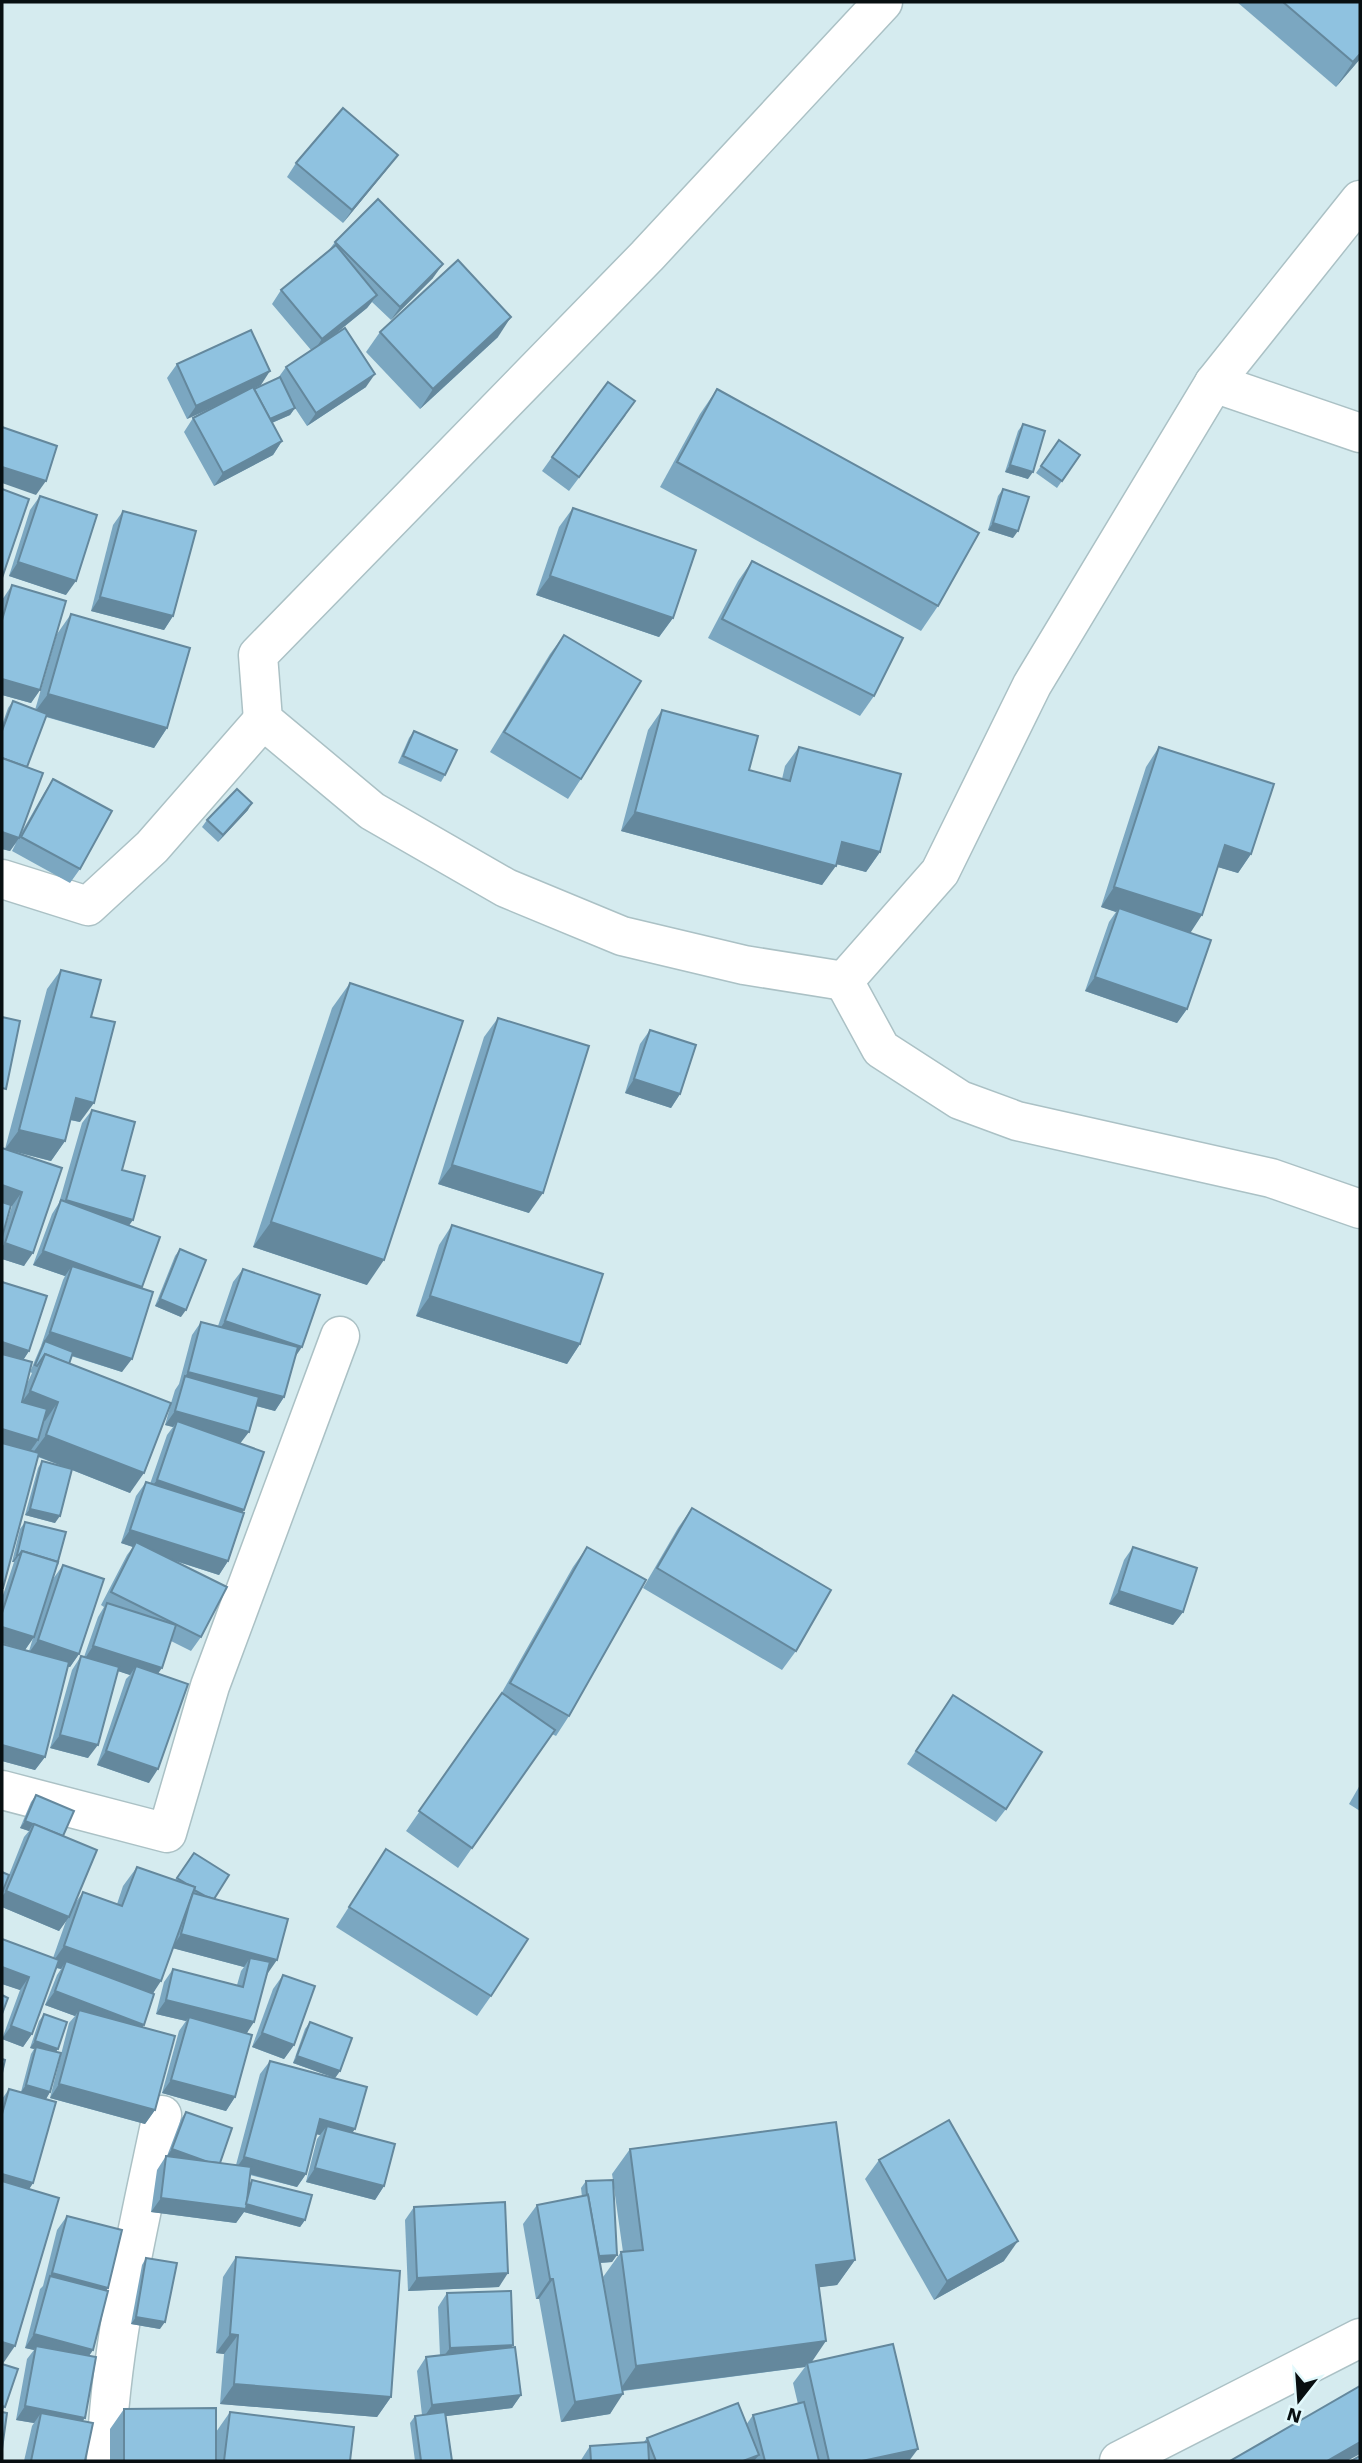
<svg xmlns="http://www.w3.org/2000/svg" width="1362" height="2463" font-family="'Work Sans',sans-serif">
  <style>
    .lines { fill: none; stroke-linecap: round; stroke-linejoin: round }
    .minor-casing { stroke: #abc1c5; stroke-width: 41 }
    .minor { stroke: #fff; stroke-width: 38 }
    .wall { fill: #7ba7c1; fill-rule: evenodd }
    .shaded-wall { fill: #64889d }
    .building { fill: #8fc2e0; stroke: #64889d; stroke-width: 2 }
  </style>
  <rect width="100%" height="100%" fill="#d5ebef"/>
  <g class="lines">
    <!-- minor casing -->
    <g class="minor-casing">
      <g id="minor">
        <polyline points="1214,383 1360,433"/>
        <polyline points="2,879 88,906 152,847 263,720"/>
        <polyline points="844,981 744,965 622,936 506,888 372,811 263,720 258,655 647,256 883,2"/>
        <polyline points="844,981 940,872 1032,685 1214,383 1360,200"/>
        <polyline points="844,981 881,1049 960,1100 1017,1121 1271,1178 1360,1209"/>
        <polyline points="2,1790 167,1833 210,1686 340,1336"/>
        <path d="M106 2461C110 2344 138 2229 162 2115"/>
        <polyline points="1119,2461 1360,2338"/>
      </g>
    </g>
    <!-- minor -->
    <use href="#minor" class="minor"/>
  </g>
  <!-- wall -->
  <g class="wall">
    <polygon points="1237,2 1360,2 1360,59 1336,87"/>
    <polygon points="296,163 388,168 343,223 287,177"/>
    <polygon points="335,242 433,278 391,320 372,302 367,308 334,335 366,387 307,426 295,408 290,415 272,423 282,441 273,455 214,486 184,432 193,418 221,404 187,419 167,378 177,364 261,385 254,389 278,378 286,367 311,350 272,304 281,290 329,250"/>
    <polygon points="380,332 498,337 420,409 366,352"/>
    <polygon points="717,389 938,606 921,631 660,487 700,414"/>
    <polygon points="626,415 569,491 542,471 552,457"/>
    <polygon points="1023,424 1028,479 1005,472 1018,431"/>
    <polygon points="1059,440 1080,455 1057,488 1036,473"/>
    <polygon points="1003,489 1013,538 988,530 998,496"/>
    <polygon points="40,496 66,595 9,576 30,510"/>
    <polygon points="573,508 673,618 659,637 536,595 559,527"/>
    <polygon points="123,511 173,616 164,630 91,611 113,525"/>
    <polygon points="752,561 874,696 860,716 708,638 738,581"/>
    <polygon points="12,585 40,690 31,703 2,695 2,600"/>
    <polygon points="71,614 167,728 154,748 46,717 27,767 20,835 44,793 53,779 80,869 70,883 12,851 16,843 10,851 2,849 2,725 8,708 13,701 35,710 57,634"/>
    <polygon points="564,635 581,779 568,799 490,752 550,654"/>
    <polygon points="662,710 749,770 782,779 785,766 799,747 880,852 866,872 836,864 822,885 621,831 648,730"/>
    <polygon points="414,731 445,775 441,782 398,763 409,738"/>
    <polygon points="1159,747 1251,854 1238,873 1218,867 1190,933 1187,1009 1177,1023 1085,991 1109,922 1116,912 1101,907 1146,767"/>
    <polygon points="248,810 218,842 202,827 207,820"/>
    <polygon points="61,970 91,1017 80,1122 70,1120 65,1141 51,1161 12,1151 62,1168 24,1266 2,1259 2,1237 12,1206 11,1205 5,1149 47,989"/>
    <polygon points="350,983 367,1285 253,1247 332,1008"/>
    <polygon points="498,1018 529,1213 438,1184 484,1037"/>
    <polygon points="650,1030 680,1094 671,1108 625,1093 640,1044"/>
    <polygon points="92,1110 122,1170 129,1225 141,1288 122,1372 71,1356 69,1364 171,1403 175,1390 179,1384 192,1335 201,1322 218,1326 233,1282 243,1269 295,1357 284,1397 275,1411 256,1406 240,1444 244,1510 242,1513 228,1561 219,1575 172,1560 201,1637 191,1651 171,1641 158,1674 149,1783 97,1765 126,1679 130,1675 118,1671 88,1758 50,1748 72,1670 81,1656 84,1657 98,1617 104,1607 101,1605 127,1555 133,1547 121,1543 136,1496 146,1482 150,1484 167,1435 173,1427 165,1425 171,1404 130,1493 72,1470 55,1523 25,1515 38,1468 42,1461 62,1466 38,1457 2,1589 2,1282 29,1351 23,1360 26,1386 32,1373 30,1372 41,1346 63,1280 65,1276 33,1265 52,1214 59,1203 82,1123"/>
    <polygon points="452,1225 580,1344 567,1364 416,1316 439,1245"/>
    <polygon points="180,1249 181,1317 155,1306 175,1256"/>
    <polygon points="692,1508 796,1651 782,1670 643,1588 678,1528"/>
    <path d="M25 1522 41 1616 53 1579 63 1565 79 1654 70 1667H68L45 1757 35 1770 2 1761V1644L22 1650 2 1643V1598L14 1562H12L20 1529ZM33 1638 29 1651 25 1650Z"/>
    <polygon points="587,1547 569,1716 556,1736 552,1734 458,1868 406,1831 501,1694 573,1567"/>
    <polygon points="1133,1547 1183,1612 1173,1625 1109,1604 1124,1560"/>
    <polygon points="953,1695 1006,1809 996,1822 907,1764"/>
    <polygon points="1360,1785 1360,1811 1349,1804"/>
    <polygon points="36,1795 63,1836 73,1906 83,1892 117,1904 123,1886 137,1867 175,1880 194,1853 214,1899 268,1973 247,2033 235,2097 226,2111 162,2093 179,2031 186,2021 156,2014 164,1982 173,1969 237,1985 241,1971 244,1967 173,1948 153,1994 142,2027 155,2110 145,2124 50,2098 69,2023 75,2016 45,2005 57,1975 61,1969 56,1968 32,2034 23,2047 2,2039 20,1990 2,1984 2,1939 53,1958 66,1921 59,1931 2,1907 2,1872 9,1875 24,1837 29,1831 20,1828 31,1802"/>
    <polygon points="386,1849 491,1996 477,2016 336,1927"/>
    <polygon points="283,1975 294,2045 284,2059 252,2047 273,1989"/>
    <polygon points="44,2014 56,2052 50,2092 46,2099 21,2092 31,2054 34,2049 30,2048 39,2021"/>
    <polygon points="310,2022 340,2071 335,2078 293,2063 305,2029"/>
    <polygon points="270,2061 353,2133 384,2186 375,2200 306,2182 317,2139 320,2135 316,2134 306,2174 297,2187 250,2175 249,2184 252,2180 305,2220 300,2227 244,2212 236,2223 151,2212 157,2170 166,2156 167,2156 181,2119 186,2112 220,2163 236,2165 260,2074"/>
    <polygon points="9,2089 33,2183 29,2189 3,2364 5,2407 2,2411 2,2099"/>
    <path d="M630 2149 855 2260 837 2285 819 2287 811 2362 909 2461H581V2460L590 2446 643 2443 647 2438 746 2425 753 2415 798 2404 793 2383 805 2367 623 2391 610 2414 561 2422 539 2299H536L523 2224 537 2205 582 2197 581 2188 586 2181 613 2180 612 2174ZM613 2181 623 2252H621L603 2277 606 2294 600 2263 612 2262 617 2255Z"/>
    <polygon points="879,2160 1004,2261 934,2300 865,2179"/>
    <polygon points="414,2207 499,2287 408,2291 405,2220"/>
    <polygon points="67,2216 106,2291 93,2350 89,2356 83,2421 85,2461 24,2461 32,2426 34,2423 16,2420 27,2359 34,2350 25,2348 40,2289 43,2286 57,2230"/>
    <polygon points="236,2257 391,2397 377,2417 220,2404 224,2354 216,2353 223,2277"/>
    <polygon points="146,2258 160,2329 131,2324 142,2265"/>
    <polygon points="447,2293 511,2347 521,2395 512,2408 446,2416 452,2461 415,2461 410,2423 415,2416 422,2415 417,2371 426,2357 440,2356 438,2307"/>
    <polygon points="124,2409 216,2432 230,2412 350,2461 110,2461 110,2429"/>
  </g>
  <!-- shaded-wall -->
  <g class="shaded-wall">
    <polygon points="1360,54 1360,59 1336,87 1353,62"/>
    <polygon points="398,155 388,168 343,223 352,210"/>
    <polygon points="443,264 433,278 391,320 400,307"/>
    <polygon points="377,295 367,308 313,352 322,339"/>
    <polygon points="511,317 498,337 420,409 433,389"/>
    <polygon points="270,371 261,385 187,419 196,406"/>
    <polygon points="375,374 366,387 307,426 316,413"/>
    <polygon points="295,408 290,415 262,427 267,421"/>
    <polygon points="282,441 273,455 214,486 223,473"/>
    <polygon points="1010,465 1033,472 1028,479 1005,472"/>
    <polygon points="2,467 46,481 36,495 2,483"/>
    <polygon points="993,523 1018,531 1013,538 988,530"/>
    <polygon points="18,562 76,581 66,595 9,576"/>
    <polygon points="550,576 673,618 659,637 536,595"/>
    <polygon points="100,597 173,616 164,630 91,611"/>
    <polygon points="2,679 40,690 31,703 2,695"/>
    <polygon points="48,694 167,728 154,748 34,713"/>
    <polygon points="252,803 248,810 218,842 223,835"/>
    <polygon points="635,812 836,866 822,885 621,831"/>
    <polygon points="2,832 19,838 10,851 2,849"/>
    <polygon points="842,842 880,852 866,872 829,862"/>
    <polygon points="1225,845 1251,854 1238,873 1211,865"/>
    <polygon points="1114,887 1202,915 1189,935 1119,908 1116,912 1101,907"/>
    <polygon points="1095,977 1187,1009 1177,1023 1085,991"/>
    <polygon points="634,1079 680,1094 671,1108 625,1093"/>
    <polygon points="76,1098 94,1103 80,1122 62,1118"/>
    <polygon points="19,1130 65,1141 51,1161 5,1149"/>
    <polygon points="452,1165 543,1193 529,1213 438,1184"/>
    <polygon points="2,1185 22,1192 12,1206 2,1202"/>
    <polygon points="66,1200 133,1220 123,1234 56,1214"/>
    <polygon points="271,1222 384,1260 367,1285 253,1247"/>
    <polygon points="5,1243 33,1253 24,1266 2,1259 2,1247"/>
    <polygon points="43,1251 142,1287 132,1301 72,1266 65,1276 33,1265"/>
    <polygon points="430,1296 580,1344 567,1364 416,1316"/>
    <polygon points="160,1299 186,1310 181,1317 155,1306"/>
    <polygon points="225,1321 302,1347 293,1360 216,1335"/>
    <polygon points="50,1332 132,1359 122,1372 42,1346 45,1341 41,1346"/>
    <polygon points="2,1342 29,1351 20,1365 2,1359"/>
    <polygon points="188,1372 284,1397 275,1411 182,1386 184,1378"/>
    <polygon points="30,1391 58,1402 45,1421 16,1410"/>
    <polygon points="175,1411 249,1432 239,1445 177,1421 173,1427 165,1425"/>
    <polygon points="2,1429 38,1440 29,1453 2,1446"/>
    <polygon points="46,1435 144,1473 130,1493 32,1454"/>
    <polygon points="157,1480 244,1510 235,1524 147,1493"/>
    <polygon points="30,1509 60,1516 55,1523 25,1515"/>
    <polygon points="130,1530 228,1561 219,1575 133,1547 136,1542 133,1547 121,1543"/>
    <polygon points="17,1555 19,1555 14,1562 12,1562"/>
    <polygon points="1119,1591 1183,1612 1173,1625 1109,1604"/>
    <polygon points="2,1627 34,1637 25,1650 2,1643"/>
    <polygon points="38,1640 79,1654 70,1667 28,1654"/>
    <polygon points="93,1646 162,1668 152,1682 136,1666 130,1675 84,1660"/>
    <polygon points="60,1735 98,1745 88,1758 50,1748"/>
    <polygon points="2,1745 45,1757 35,1770 2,1761"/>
    <polygon points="106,1751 158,1769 149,1783 97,1765"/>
    <polygon points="25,1821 33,1824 29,1831 20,1828"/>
    <polygon points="6,1891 69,1917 59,1931 2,1907 2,1897"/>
    <polygon points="181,1934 277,1960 268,1973 248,1968 250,1958 244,1967 172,1948"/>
    <polygon points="64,1946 161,1981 148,2001 66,1961 61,1969 50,1966"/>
    <polygon points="2,1967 29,1977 20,1990 2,1984"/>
    <polygon points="55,1991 144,2025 134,2038 79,2010 75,2016 45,2005"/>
    <polygon points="166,2000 254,2022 245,2036 189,2017 186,2021 156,2014"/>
    <polygon points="11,2026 32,2034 23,2047 2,2039"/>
    <polygon points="262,2033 294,2045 284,2059 252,2047"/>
    <polygon points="35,2041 58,2049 53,2056 36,2047 34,2049 30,2048"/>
    <polygon points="297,2056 340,2071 335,2078 293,2063"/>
    <polygon points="171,2080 235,2097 226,2111 162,2093"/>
    <polygon points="59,2084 155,2110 145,2124 50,2098"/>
    <polygon points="26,2085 50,2092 46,2099 21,2092"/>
    <polygon points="320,2119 355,2129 346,2142 327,2126 320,2135 311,2133"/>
    <polygon points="172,2149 219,2165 167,2156"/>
    <polygon points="244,2157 306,2174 297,2187 235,2170"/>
    <polygon points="315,2168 384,2186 375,2200 306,2182"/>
    <polygon points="2,2174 33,2183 24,2197 2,2191"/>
    <polygon points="161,2198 245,2204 305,2220 300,2227 244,2212 236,2223 151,2212"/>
    <polygon points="1018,2241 1004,2261 934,2300 947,2281"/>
    <polygon points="617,2255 612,2262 585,2264 590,2257"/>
    <polygon points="855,2260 837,2285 799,2290 816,2265"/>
    <polygon points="52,2273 108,2288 99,2301 49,2277"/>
    <polygon points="508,2273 499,2287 408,2291 417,2278"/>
    <polygon points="550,2279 553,2279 539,2299 536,2299"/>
    <polygon points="136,2317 165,2322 160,2329 131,2324"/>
    <polygon points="34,2334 93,2350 83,2364 36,2346 34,2350 25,2348"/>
    <polygon points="230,2334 238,2335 224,2354 216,2353"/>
    <polygon points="826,2341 809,2366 807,2363 805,2367 619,2391 636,2366"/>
    <polygon points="2,2342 15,2346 2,2365"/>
    <polygon points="513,2345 503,2359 440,2361 450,2348"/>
    <polygon points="234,2384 391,2397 377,2417 220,2404"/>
    <polygon points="623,2394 610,2414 561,2422 575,2402"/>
    <polygon points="521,2395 512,2408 423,2419 432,2405"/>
    <polygon points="25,2406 85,2418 75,2431 41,2413 34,2423 16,2420"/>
    <polygon points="1360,2442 1360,2454 1347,2461 1327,2461"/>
    <polygon points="918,2449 909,2461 862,2461"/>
    <polygon points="759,2455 754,2461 743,2461"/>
  </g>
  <!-- building -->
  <g class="building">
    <polygon points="1283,2 1360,2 1360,54 1353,62"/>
    <polygon points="343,108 398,155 352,210 296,163"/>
    <polygon points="378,199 443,264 400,307 335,242"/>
    <polygon points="336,245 377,295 322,339 281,290"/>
    <polygon points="458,260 511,317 433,389 380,332"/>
    <polygon points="345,328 375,374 316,413 286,367"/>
    <polygon points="251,330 270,371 196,406 177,364"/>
    <polygon points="280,377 295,408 270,419 254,389"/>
    <polygon points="608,382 635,401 579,477 552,457"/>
    <polygon points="253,387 282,441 223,473 193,418"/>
    <polygon points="717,389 979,533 938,606 677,462"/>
    <polygon points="1023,424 1045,431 1033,472 1010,465"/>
    <polygon points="2,427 57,446 46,481 2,467"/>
    <polygon points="1059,440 1080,455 1062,481 1041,466"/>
    <polygon points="2,489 29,499 2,578"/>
    <polygon points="1003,489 1029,497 1018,531 993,523"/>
    <polygon points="40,496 97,515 76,581 18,562"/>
    <polygon points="573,508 696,550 673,618 550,576"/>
    <polygon points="123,511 196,531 173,616 100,597"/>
    <polygon points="752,561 903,638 874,696 722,619"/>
    <polygon points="12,585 66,601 40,690 2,679 2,620"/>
    <polygon points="71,614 190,648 167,728 48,694"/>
    <polygon points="564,635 641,681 581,779 504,732"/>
    <polygon points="13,701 47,714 27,767 2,758 2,731"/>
    <polygon points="662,710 758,736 749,770 790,781 799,747 901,774 880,852 842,842 836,866 635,812"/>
    <polygon points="414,731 457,750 445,775 403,756"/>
    <polygon points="1159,747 1274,784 1251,854 1225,845 1202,915 1114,887"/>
    <polygon points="2,758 43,773 19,838 2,832"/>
    <polygon points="53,779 112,811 80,869 21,837"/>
    <polygon points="237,789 252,803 223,835 207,820"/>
    <polygon points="1119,908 1211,940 1187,1009 1095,977"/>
    <polygon points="61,970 101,980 91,1017 115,1022 94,1103 76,1098 65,1141 19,1130"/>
    <polygon points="350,983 463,1021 384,1260 271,1222"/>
    <polygon points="2,1017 20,1021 6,1089 2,1088"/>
    <polygon points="498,1018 589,1046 543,1193 452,1165"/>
    <polygon points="650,1030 696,1045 680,1094 634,1079"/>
    <polygon points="92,1110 135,1122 122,1170 145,1176 133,1220 66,1200"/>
    <polygon points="2,1148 62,1168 33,1253 5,1243 22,1192 2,1185"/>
    <polygon points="61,1200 160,1237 142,1287 43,1251"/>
    <polygon points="2,1202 11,1205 2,1237"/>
    <polygon points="452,1225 603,1274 580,1344 430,1296"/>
    <polygon points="180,1249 206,1260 186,1310 160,1299"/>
    <polygon points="72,1266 153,1292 132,1359 50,1332"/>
    <polygon points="243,1269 320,1295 302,1347 225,1321"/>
    <polygon points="2,1282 47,1296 29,1351 2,1342"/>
    <polygon points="201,1322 298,1347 284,1397 188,1372"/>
    <polygon points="45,1341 73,1352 69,1364 45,1354 37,1366 35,1365"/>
    <polygon points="2,1354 32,1362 22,1402 47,1409 38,1440 2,1429"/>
    <polygon points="45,1354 171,1403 144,1473 46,1435 58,1402 30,1391"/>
    <polygon points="185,1376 259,1397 249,1432 175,1411"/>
    <polygon points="177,1421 264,1452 244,1510 157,1480"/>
    <polygon points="2,1443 39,1453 3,1588 2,1588"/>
    <polygon points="42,1461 72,1469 60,1516 30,1509"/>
    <polygon points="146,1482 244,1513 228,1561 130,1530"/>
    <polygon points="692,1508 831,1590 796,1651 657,1568"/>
    <polygon points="25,1522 66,1532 57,1565 58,1562 22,1551 19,1555 17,1555"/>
    <polygon points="136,1542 227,1587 201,1637 111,1592"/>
    <polygon points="587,1547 646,1580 569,1716 510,1683"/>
    <polygon points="1133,1547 1197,1568 1183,1612 1119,1591"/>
    <polygon points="22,1551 58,1562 34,1637 2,1627 2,1613"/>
    <polygon points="63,1565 104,1579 79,1654 38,1640"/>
    <polygon points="107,1603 176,1625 162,1668 93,1646"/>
    <polygon points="2,1644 69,1662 45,1757 2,1745"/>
    <polygon points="81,1656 119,1667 98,1745 60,1735"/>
    <polygon points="136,1666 188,1684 158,1769 106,1751"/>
    <polygon points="502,1693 555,1730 472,1848 419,1811"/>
    <polygon points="953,1695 1042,1752 1006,1809 916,1751"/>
    <polygon points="36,1795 74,1811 63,1836 25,1821"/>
    <polygon points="34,1824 97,1850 69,1917 6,1891"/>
    <polygon points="386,1849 528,1939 491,1996 349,1907"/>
    <polygon points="194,1853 229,1875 214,1899 205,1896 194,1890 195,1887 187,1884 177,1878"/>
    <polygon points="137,1867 195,1887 161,1981 64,1946 83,1892 122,1906"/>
    <polygon points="2,1872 9,1875 2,1893"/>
    <polygon points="193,1893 288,1919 277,1960 181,1934 189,1905"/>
    <polygon points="2,1939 59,1960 32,2034 11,2026 29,1977 2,1967"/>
    <polygon points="250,1958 270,1962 254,2022 166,2000 173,1969 243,1987"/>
    <polygon points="66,1961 154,1994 144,2025 55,1991"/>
    <polygon points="283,1975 315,1986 294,2045 262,2033"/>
    <polygon points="2,1995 8,1998 2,2014"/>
    <polygon points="79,2010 175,2036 155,2110 59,2084"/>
    <polygon points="44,2014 67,2022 58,2049 35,2041"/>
    <polygon points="189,2017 252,2035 235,2097 171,2080"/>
    <polygon points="310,2022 352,2038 340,2071 297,2056"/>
    <polygon points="36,2047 61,2053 50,2092 26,2085"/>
    <polygon points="2,2059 5,2060 2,2073"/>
    <polygon points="270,2061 367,2087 355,2129 320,2119 306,2174 244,2157"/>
    <polygon points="9,2089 56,2102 33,2183 2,2174 2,2114"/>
    <polygon points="186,2112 232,2128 220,2163 208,2162 172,2149"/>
    <polygon points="949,2120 1018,2241 947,2281 879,2160"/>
    <polygon points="836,2122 855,2260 816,2265 826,2341 636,2366 621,2252 643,2250 630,2149"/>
    <polygon points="327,2126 395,2144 384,2186 315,2168"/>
    <polygon points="166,2156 251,2167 246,2209 161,2198"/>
    <polygon points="252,2180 312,2195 305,2220 246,2204"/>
    <polygon points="613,2180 617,2255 599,2256 588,2195 587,2196 586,2181"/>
    <polygon points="2,2181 59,2198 15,2346 2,2342"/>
    <polygon points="588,2195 623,2394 575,2402 553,2279 550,2279 537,2205"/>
    <polygon points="505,2202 508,2273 417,2278 414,2207"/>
    <polygon points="67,2216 122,2230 108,2288 52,2273"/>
    <polygon points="236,2257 400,2271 391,2397 234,2384 238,2335 230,2334"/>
    <polygon points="146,2258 177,2263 165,2322 136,2317"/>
    <polygon points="50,2276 108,2291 93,2350 34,2334"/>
    <polygon points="511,2291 513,2345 450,2348 447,2293"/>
    <polygon points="893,2344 918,2449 862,2461 829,2461 807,2363"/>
    <polygon points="36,2346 96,2357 85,2418 25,2406"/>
    <polygon points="515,2347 521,2395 432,2405 426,2357"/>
    <polygon points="2,2364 18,2369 5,2407 2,2406"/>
    <polygon points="1360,2386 1360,2442 1327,2461 1230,2461"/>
    <polygon points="804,2402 819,2461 765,2461 753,2415"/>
    <polygon points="738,2403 759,2455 743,2461 656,2461 647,2438"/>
    <polygon points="216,2408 216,2461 124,2461 124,2409"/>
    <polygon points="2,2412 7,2413 2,2449"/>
    <polygon points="230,2412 354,2427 350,2461 224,2461"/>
    <polygon points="445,2412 452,2461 421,2461 415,2416"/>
    <polygon points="41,2413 93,2423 85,2461 31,2461"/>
    <polygon points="648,2442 649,2461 591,2461 590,2446"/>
    <polygon points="1360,2456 1360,2461 1351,2461"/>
  </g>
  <!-- border -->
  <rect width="1362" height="2463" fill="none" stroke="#080f11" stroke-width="7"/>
  <!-- north arrow -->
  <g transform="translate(1299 2400) rotate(197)" stroke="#e2f9fc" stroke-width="5" paint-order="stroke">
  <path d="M0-5L12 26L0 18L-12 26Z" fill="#080f11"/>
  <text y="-10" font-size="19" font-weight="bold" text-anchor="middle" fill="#080f11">N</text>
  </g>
</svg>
